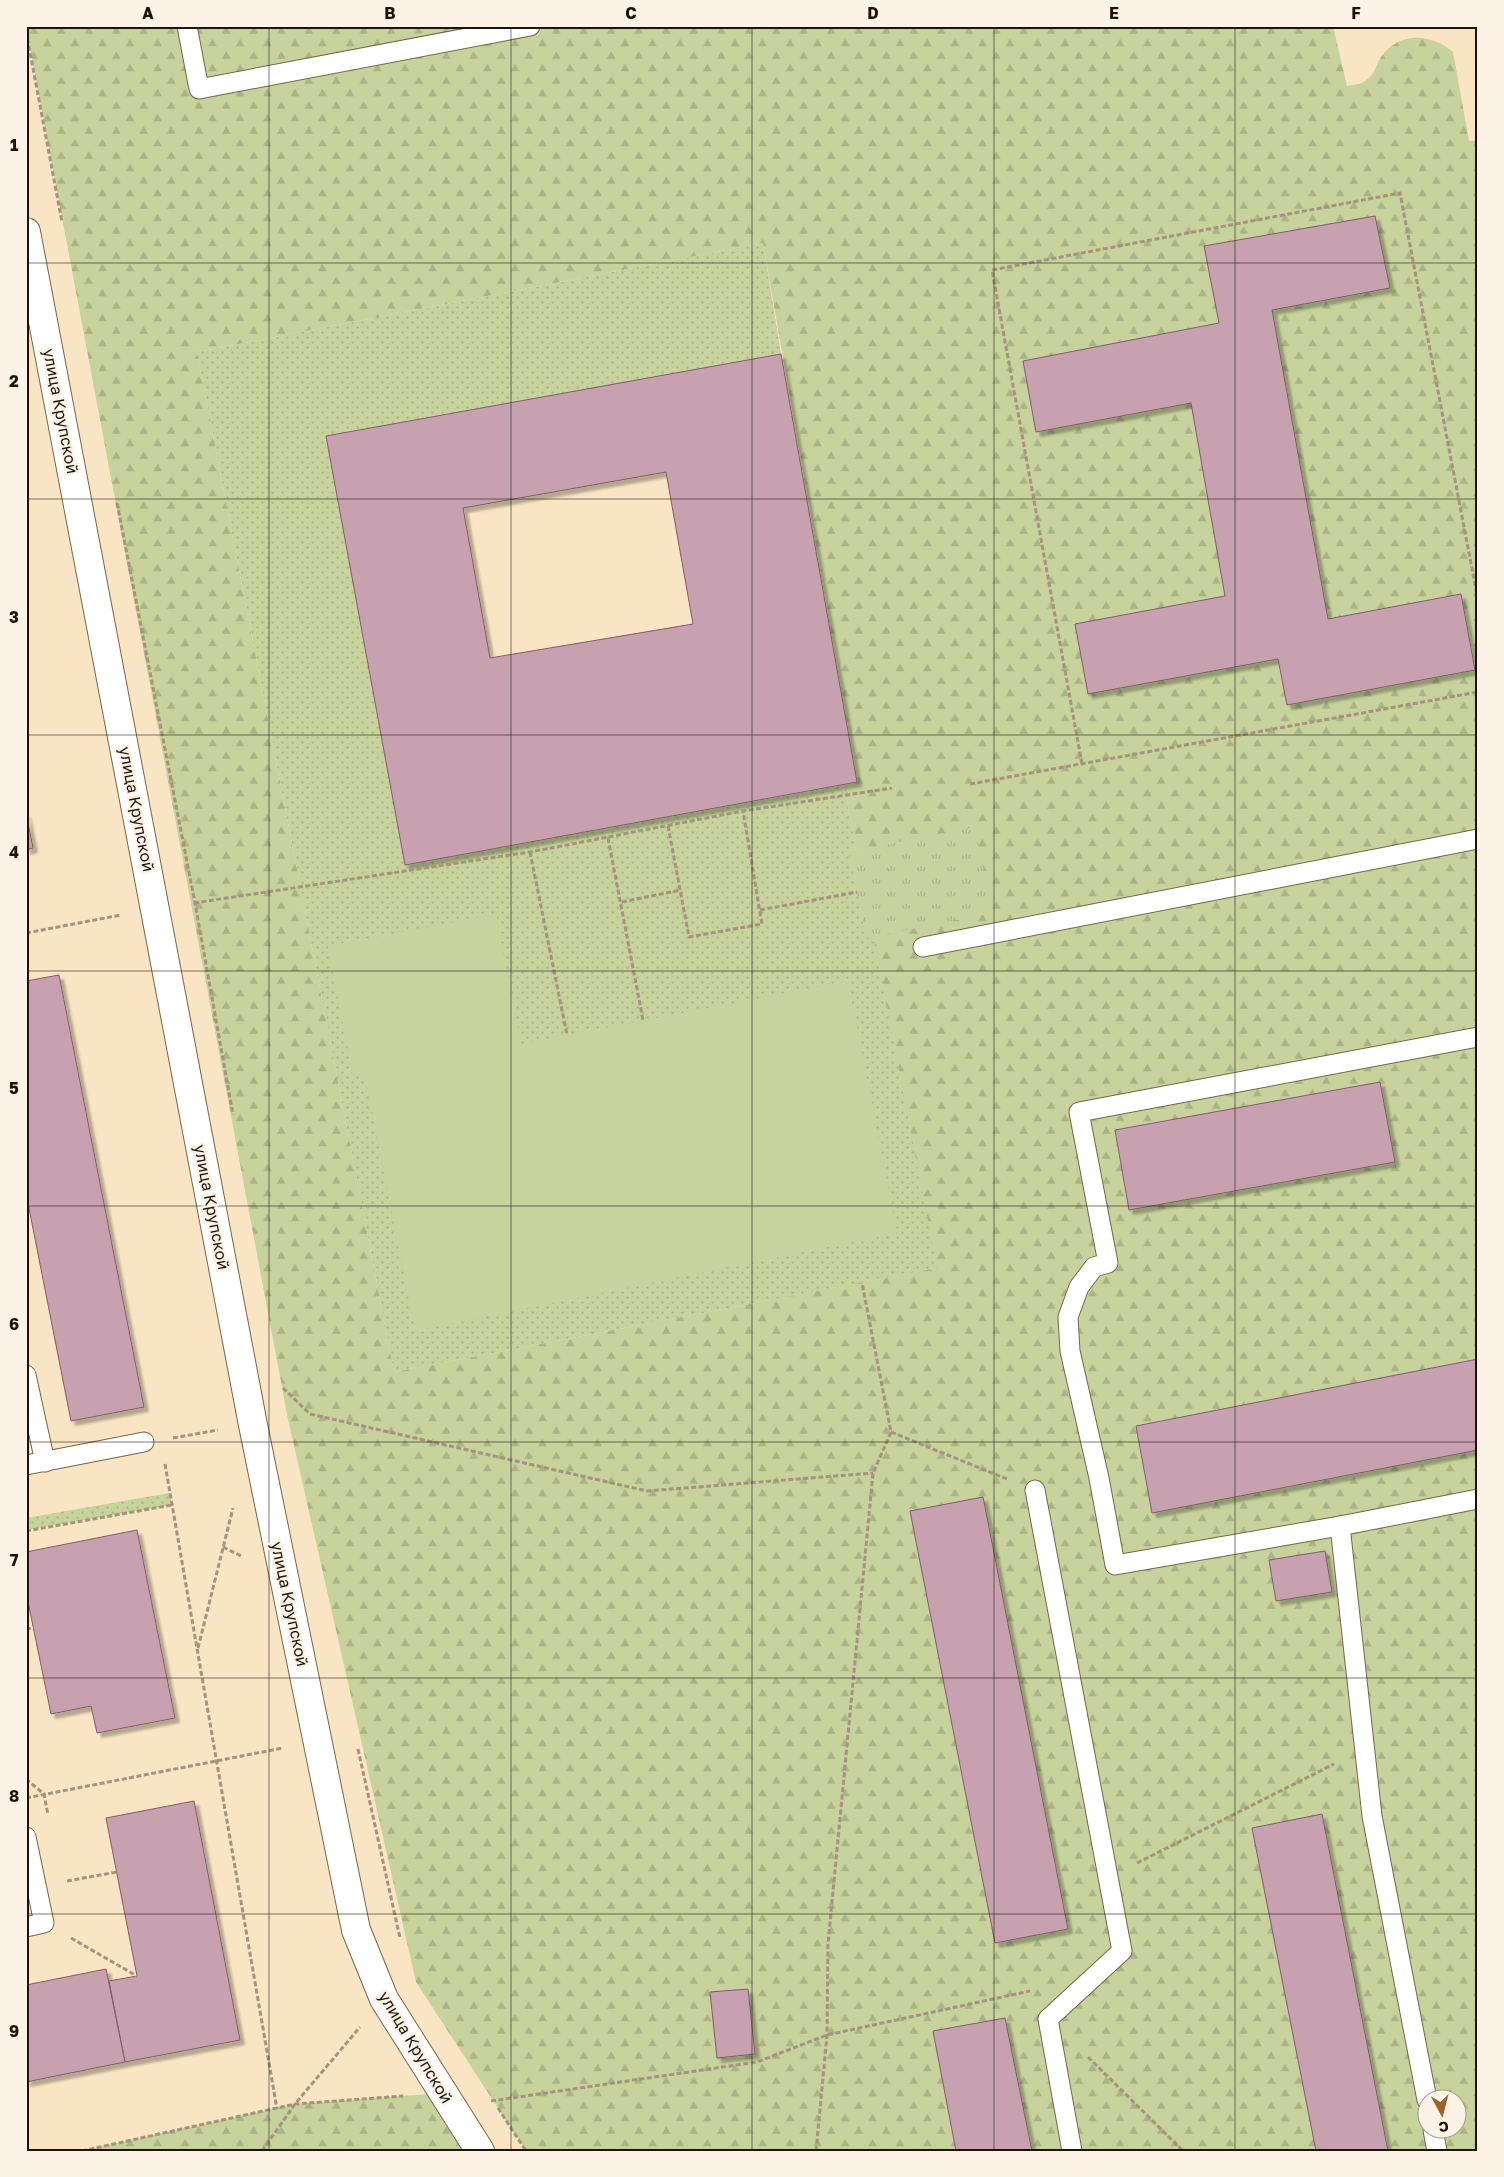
<svg xmlns="http://www.w3.org/2000/svg" width="1504" height="2177" font-family="'Golos Text',sans-serif">
  <style>
    .grass { fill: url(#grass-dots) }
    .forest { fill: url(#forest-firs); fill-rule: evenodd }
    .park { fill: url(#park-tufts) }
    .pitch { fill: #c7d29c }
    .building { fill: #c7a1af; stroke: #7f5c69; fill-rule: evenodd; filter: url(#shadow) }
    .lines { fill: none; stroke-linecap: round; stroke-linejoin: round }
    .service-casing { stroke: #776648; stroke-width: 21 }
    .pedestrian-casing { stroke: #776648; stroke-width: 30 }
    .path { stroke: #a3947b; stroke-width: 3; stroke-dasharray: 5 2.5; stroke-linecap: butt }
    .service { stroke: #fff; stroke-width: 19 }
    .pedestrian { stroke: #fff; stroke-width: 28 }
    .grid { fill: none; stroke: #1b1408; stroke-width: 1; stroke-opacity: 0.55 }
    .labels { text-anchor: middle; dominant-baseline: central; stroke-width: 5; stroke-linejoin: round; paint-order: stroke }
    .street-label { font-size: 16px; fill: #1b1408; stroke: #fcf3e6 }
    .neatline { fill: none; stroke: #1b1408; stroke-width: 2 }
    .grid-label { font-size: 16px; text-anchor: middle; font-weight: bold; fill: #1b1408 }
  </style>
  <defs>
    <pattern id="grass-dots" width="8" height="8" patternUnits="userSpaceOnUse" patternTransform="scale(1.25)"><rect width="8" height="8" fill="#c7d29c"/><path d="M2 2h.1M6 6h.1" fill="none" stroke="#aab385" stroke-width="1.8" stroke-linecap="round"/></pattern>
    <pattern id="forest-firs" width="22" height="20" patternUnits="userSpaceOnUse" patternTransform="scale(1.25)"><rect width="22" height="20" fill="#c7d29c"/><path d="M5 1l3.5 6h-7zM16 11l3.5 6h-7z" fill="#aab385"/></pattern>
    <pattern id="park-tufts" width="24" height="20" patternUnits="userSpaceOnUse" patternTransform="scale(1.25)"><rect width="24" height="20" fill="#c7d29c"/><path d="M3 7l-1-3M5 7V3M7 7l1-3M15 17l-1-3M17 17v-4M19 17l1-3" fill="none" stroke="#aab385"/></pattern>
    <filter id="shadow"><feDropShadow dx="4.5" dy="4.5" stdDeviation="1" flood-color="#0004"/></filter>
  </defs>
  <rect width="100%" height="100%" fill="#f9e4c3"/>
  <!-- grass -->
  <g class="grass">
    <polygon points="763,243 781,354 326,436 405,865 844,785 938,1268 394,1372 197,352"/>
    <polygon points="170,1493 172,1505 26,1530 26,1518"/>
  </g>
  <!-- forest -->
  <g class="forest">
    <path d="M26 26H1333L1347 86C1353 85 1361 84 1365 81 1376 74 1376 62 1384 53 1403 31 1433 35 1453 52L1469 141 1478 140V2151H526L416 1982 288 1419ZM763 243 857 782 844 785 937 1268 394 1372 197 352ZM1426 2100H1456V2130H1426Z"/>
    <polygon points="443,2093 482,2151 81,2151 294,2104"/>
  </g>
  <!-- park -->
  <polygon class="park" points="975,827 992,913 866,938 849,852"/>
  <!-- pitch -->
  <polygon class="pitch" points="496,914 521,1044 848,981 897,1233 415,1331 365,1075 353,1077 328,946"/>
  <!-- building -->
  <g class="building">
    <polygon points="1375,216 1390,288 1272,310 1328,619 1461,594 1475,670 1287,705 1278,659 1088,694 1075,624 1225,596 1191,403 1036,432 1023,361 1219,323 1204,246"/>
    <path d="M781 354 857 782 405 865 326 436ZM666 472 693 624 490 658 463 508Z"/>
    <polygon points="26,813 33,848 26,850"/>
    <polygon points="59,975 144,1407 71,1421 26,1193 26,981"/>
    <polygon points="1380,1082 1395,1162 1129,1210 1115,1130"/>
    <polygon points="1478,1359 1478,1450 1152,1513 1136,1426"/>
    <polygon points="983,1497 1068,1929 995,1943 910,1511"/>
    <polygon points="137,1530 175,1718 97,1733 91,1706 51,1714 26,1592 26,1552"/>
    <polygon points="1325,1551 1332,1592 1276,1601 1269,1560"/>
    <polygon points="194,1801 240,2040 125,2062 109,1981 137,1976 106,1818"/>
    <polygon points="1322,1814 1388,2151 1316,2151 1252,1828"/>
    <polygon points="106,1969 125,2062 26,2082 26,1985"/>
    <polygon points="748,1989 755,2054 717,2058 710,1992"/>
    <polygon points="1005,2018 1032,2151 956,2151 933,2031"/>
  </g>
  <g class="lines">
    <!-- service casing -->
    <g class="service-casing">
      <g id="service">
        <polyline points="187,26 199,89 530,26"/>
        <polyline points="923,947 1478,839"/>
        <polyline points="1478,1037 1079,1112 1108,1263 1094,1267 1079,1287 1068,1317 1070,1351 1099,1478 1115,1565 1340,1526 1478,1499"/>
        <polyline points="26,1375 45,1462"/>
        <polyline points="26,1465 144,1442"/>
        <polyline points="1035,1490 1122,1951 1048,2019 1072,2151"/>
        <polyline points="1340,1526 1372,1816 1427,2100"/>
        <polyline points="26,1837 44,1923 26,1927"/>
        <polyline points="1433,2130 1437,2151"/>
      </g>
    </g>
    <!-- pedestrian casing -->
    <g class="pedestrian-casing">
      <polyline id="pedestrian" points="26,232 253,1425 356,1930 384,1999 480,2151"/>
    </g>
    <!-- path -->
    <g class="path">
      <polyline points="26,31 62,222"/>
      <polyline points="117,503 195,903 233,1115"/>
      <polyline points="1082,764 992,270 1400,193 1478,600"/>
      <polyline points="970,784 1478,692"/>
      <polyline points="668,826 689,937 762,924 743,811"/>
      <polyline points="608,838 643,1020"/>
      <polyline points="530,852 567,1035"/>
      <polyline points="622,902 681,890"/>
      <polyline points="194,903 530,852 743,811 892,788"/>
      <polyline points="760,910 857,892"/>
      <polyline points="26,933 121,915"/>
      <polyline points="283,1388 310,1414 647,1491 873,1473"/>
      <polyline points="891,1432 1007,1479"/>
      <polyline points="173,1438 218,1430"/>
      <polyline points="165,1464 277,2109"/>
      <polyline points="26,1531 172,1505"/>
      <polyline points="223,1547 243,1557"/>
      <polyline points="26,1629 34,1628"/>
      <polyline points="198,1648 233,1508"/>
      <polyline points="358,1749 400,1938"/>
      <polyline points="26,1779 44,1794 48,1815"/>
      <polyline points="26,1798 283,1748"/>
      <polyline points="1137,1863 1334,1764"/>
      <polyline points="67,1881 117,1872"/>
      <polyline points="71,1938 137,1976"/>
      <polyline points="1088,2057 1183,2151"/>
      <polyline points="491,2101 757,2062 827,2035 1030,1991"/>
      <polyline points="498,2108 526,2151"/>
      <polyline points="82,2151 295,2104 403,2096"/>
      <polyline points="262,2151 295,2104 360,2027"/>
      <polyline points="816,2151 827,2035 828,1944 873,1473 891,1432 862,1283"/>
    </g>
    <!-- service -->
    <use href="#service" class="service"/>
    <!-- pedestrian -->
    <use href="#pedestrian" class="pedestrian"/>
  </g>
  <!-- grid -->
  <path class="grid" d="M269 26V2151M511 26V2151M752 26V2151M994 26V2151M1235 26V2151M26 263H1478M26 499H1478M26 735H1478M26 971H1478M26 1206H1478M26 1442H1478M26 1678H1478M26 1914H1478"/>
  <g class="labels">
    <!-- street labels -->
    <g class="street-label">
      <text transform="translate(61 411) rotate(79)">улица Крупской</text>
      <text transform="translate(137 809) rotate(79)">улица Крупской</text>
      <text transform="translate(212 1207) rotate(79)">улица Крупской</text>
      <text transform="translate(290 1604) rotate(78)">улица Крупской</text>
      <text transform="translate(416 2047) rotate(59)">улица Крупской</text>
    </g>
  </g>
  <!-- border -->
  <rect width="1504" height="2177" fill="none" stroke="#fcf3e6" stroke-width="55"/>
  <!-- north arrow -->
  <g transform="translate(1442 2114) rotate(173)"><circle r="24" fill="#fcf3e6" stroke="#a29a8d"/>
  <path d="M0-4L9 19L0 12L-9 19Z" fill="#a1612a"/>
  <text y="-8" font-size="14" font-weight="bold" text-anchor="middle" fill="#1b1408">С</text>
  </g>
  <rect x="28" y="28" width="1448" height="2122" class="neatline"/>
  <g class="grid-label">
    <text x="148" y="19">A</text>
    <text x="390" y="19">B</text>
    <text x="631" y="19">C</text>
    <text x="873" y="19">D</text>
    <text x="1114" y="19">E</text>
    <text x="1356" y="19">F</text>
    <text x="14" y="151">1</text>
    <text x="14" y="387">2</text>
    <text x="14" y="623">3</text>
    <text x="14" y="858">4</text>
    <text x="14" y="1094">5</text>
    <text x="14" y="1330">6</text>
    <text x="14" y="1566">7</text>
    <text x="14" y="1802">8</text>
    <text x="14" y="2037">9</text>
  </g>
</svg>
